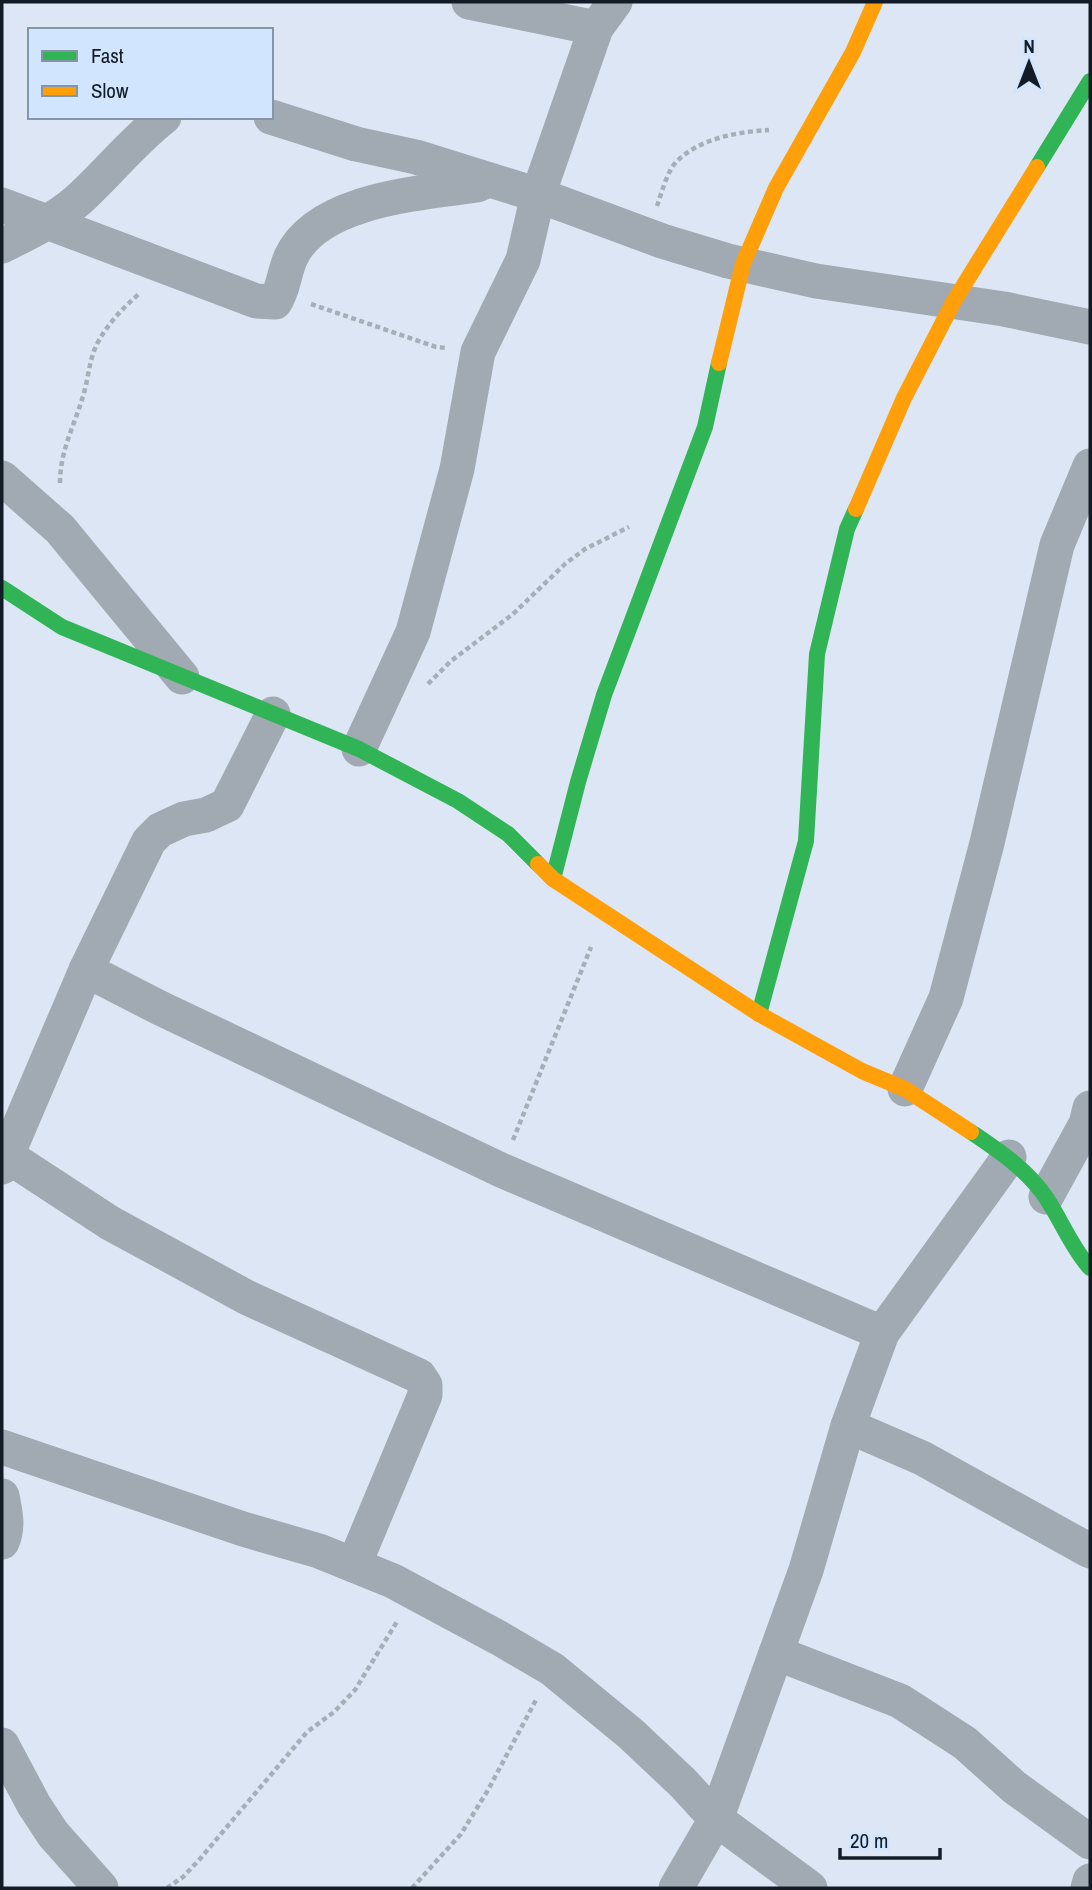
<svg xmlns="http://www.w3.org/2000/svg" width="1092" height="1890" font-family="'Archivo Narrow',sans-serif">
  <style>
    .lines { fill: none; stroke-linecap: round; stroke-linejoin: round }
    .path { stroke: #a6aeb8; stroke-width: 4.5; stroke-dasharray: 5 3.5; stroke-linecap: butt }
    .street { stroke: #a1aab3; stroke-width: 35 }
    .fast { stroke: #30b455; stroke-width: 16 }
    .slow { stroke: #ff9f0a; stroke-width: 16 }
  </style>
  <rect width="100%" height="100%" fill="#dce6f4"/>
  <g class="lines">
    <!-- path -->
    <g class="path">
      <path d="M657 206C662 192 667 171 677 161 701 138 737 132 769 130"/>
      <polyline points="311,304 436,347 446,348"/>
      <path d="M60 483C60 448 77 421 85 389 89 373 90 357 98 342 109 322 123 308 140 293"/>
      <polyline points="428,684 451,661 513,614 565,564 585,549 629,527"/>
      <polyline points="513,1140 591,947"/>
      <polyline points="167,1888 183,1877 199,1860 307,1732 334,1712 355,1690 398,1620"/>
      <polyline points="412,1888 461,1834 488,1790 537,1698"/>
    </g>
    <!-- street -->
    <g class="street">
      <polyline points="469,2 596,28"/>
      <polyline points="271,117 356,144 416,157 538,195 662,241 728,261 816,281 1004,309 1090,327"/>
      <path d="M2 205 256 301 275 302C284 288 284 272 291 257 318 199 422 193 477 185L486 181"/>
      <path d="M2 246C28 233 55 220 77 201 107 174 132 142 164 117"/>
      <polyline points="2,478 60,529 182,677"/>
      <polyline points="359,749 413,632 457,469 478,352 523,260 538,195 596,28 615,2"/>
      <polyline points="86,970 160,1008 501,1170 882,1333"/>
      <polyline points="905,1089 946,998 987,843 1057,545 1090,466"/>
      <polyline points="2,1155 6,1155 110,1223 248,1298 419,1376 425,1385 425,1395 354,1565"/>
      <polyline points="2,1167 86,970 149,841 160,830 184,819 206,815 227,805 273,714"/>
      <polyline points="1046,1197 1086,1124 1090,1108"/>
      <polyline points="848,1426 922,1458 1090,1551"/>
      <polyline points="2,1447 243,1529 319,1551 393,1581 499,1638 552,1669 631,1734 683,1783 716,1819 810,1888"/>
      <path d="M2 1496C5 1512 9 1527 2 1542"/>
      <polyline points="776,1653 900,1701 965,1743 1014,1787 1090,1842"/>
      <polyline points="2,1745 34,1805 53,1834 101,1888"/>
      <polyline points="676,1888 716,1819 806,1570 848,1426 882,1333 1009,1157"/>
      <polyline points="1088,1888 1090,1881"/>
    </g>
    <!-- fast -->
    <g class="fast">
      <polyline points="1037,167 1090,81"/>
      <polyline points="2,588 62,627 359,749 458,801 508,834 538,864"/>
      <polyline points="553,879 578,782 604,695 705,427 719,363"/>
      <polyline points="759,1014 806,841 817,654 847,529 856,509"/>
      <path d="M971 1132C999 1151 1028 1170 1047 1199 1062 1222 1072 1248 1090 1268"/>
    </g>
    <!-- slow -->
    <g class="slow">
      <polyline points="719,363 743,264 776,188 853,52 875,2"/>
      <polyline points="856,509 904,398 954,301 1037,167"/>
      <polyline points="538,864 553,879 759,1014 862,1071 905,1089 971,1132"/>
    </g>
  </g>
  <!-- border -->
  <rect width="1092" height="1890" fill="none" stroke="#131c26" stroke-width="7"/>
  <!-- legend -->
  <rect x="28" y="28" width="245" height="91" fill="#d1e5fe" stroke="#8595a8" stroke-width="2"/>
  <rect x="42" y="51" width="35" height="10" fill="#30b455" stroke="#8595a8" stroke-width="2"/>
  <text x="91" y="63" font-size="21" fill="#131c26">Fast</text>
  <rect x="42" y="86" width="35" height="10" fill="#ff9f0a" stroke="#8595a8" stroke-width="2"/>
  <text x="91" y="98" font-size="21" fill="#131c26">Slow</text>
  <!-- north arrow -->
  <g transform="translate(1029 63)" stroke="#d1e5fe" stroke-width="5" paint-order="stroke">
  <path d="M0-5L12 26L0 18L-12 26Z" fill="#131c26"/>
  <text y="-10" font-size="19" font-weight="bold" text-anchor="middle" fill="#131c26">N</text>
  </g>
  <!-- scale -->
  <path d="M840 1848v10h100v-10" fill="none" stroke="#131c26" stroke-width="3.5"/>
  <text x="850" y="1848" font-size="21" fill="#131c26" stroke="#d1e5fe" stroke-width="5" paint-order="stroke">20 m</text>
</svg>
